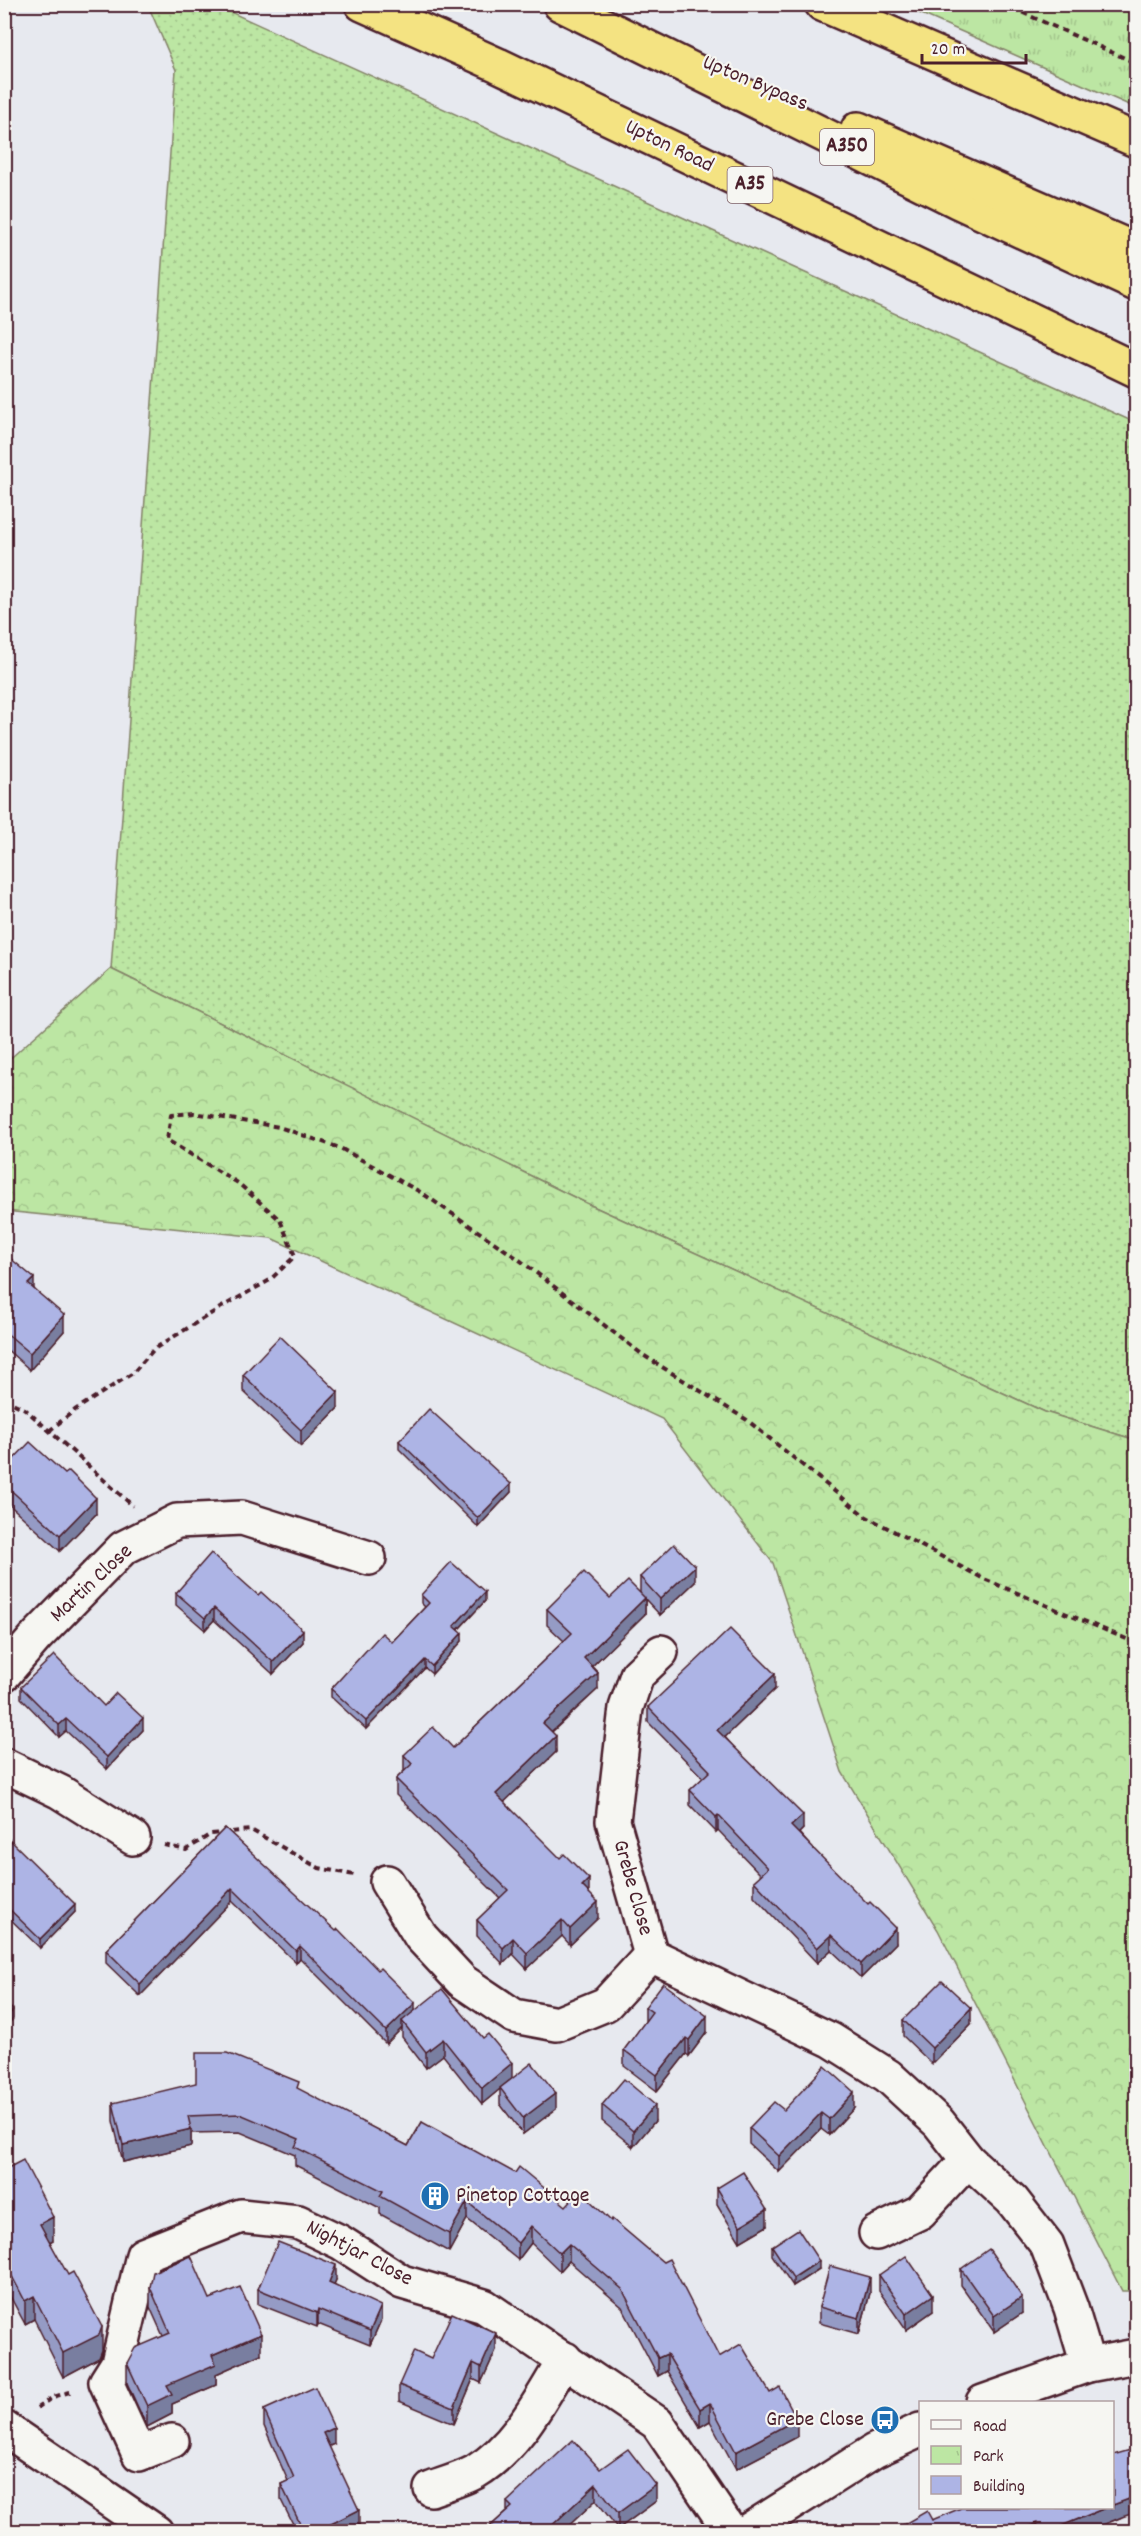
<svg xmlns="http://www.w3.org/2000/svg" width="1141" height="2536" font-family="Dekko,sans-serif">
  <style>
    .grass { fill: url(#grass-dots); stroke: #838267; stroke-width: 1.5 }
    .forest { fill: url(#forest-crowns); stroke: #838267; stroke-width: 1.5 }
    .park { fill: url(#park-tufts); stroke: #838267; stroke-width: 1.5 }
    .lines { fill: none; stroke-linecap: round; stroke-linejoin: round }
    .minor-casing { stroke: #4a1f2b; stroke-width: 38 }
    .highway-casing { stroke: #4a1f2b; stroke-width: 38 }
    .path { stroke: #4a1f2b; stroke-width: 4; stroke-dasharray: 6 4.5; stroke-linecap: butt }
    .minor { stroke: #f6f6f2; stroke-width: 33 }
    .highway { stroke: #f4e382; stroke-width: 33 }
    .wall { fill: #959bc5; stroke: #4a1f2b; stroke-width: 1.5 }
    .shaded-wall { fill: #797ea0; stroke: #4a1f2b; stroke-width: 1.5 }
    .building { fill: #adb4e5; stroke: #4a1f2b; stroke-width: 1.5 }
    .labels { text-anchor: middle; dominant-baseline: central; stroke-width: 4.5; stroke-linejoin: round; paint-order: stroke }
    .shield { fill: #f6f6f2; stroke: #7e6067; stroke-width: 1.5 }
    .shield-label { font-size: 21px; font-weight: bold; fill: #4a1f2b }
    .street-label { font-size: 22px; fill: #4a1f2b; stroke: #f6f6f2 }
    .poi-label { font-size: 22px; fill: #4a1f2b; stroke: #f6f6f2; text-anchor: start }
  </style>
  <defs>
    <pattern id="grass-dots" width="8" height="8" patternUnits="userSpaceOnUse" patternTransform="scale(1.5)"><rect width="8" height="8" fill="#bce6a3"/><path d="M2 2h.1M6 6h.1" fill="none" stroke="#a3c58c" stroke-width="1.8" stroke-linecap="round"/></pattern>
    <pattern id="forest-crowns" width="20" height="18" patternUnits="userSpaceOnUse" patternTransform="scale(1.5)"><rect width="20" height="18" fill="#bce6a3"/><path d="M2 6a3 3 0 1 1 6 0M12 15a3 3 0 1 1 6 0" fill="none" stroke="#a3c58c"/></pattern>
    <pattern id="park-tufts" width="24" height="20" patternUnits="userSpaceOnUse" patternTransform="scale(1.5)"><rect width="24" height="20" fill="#bce6a3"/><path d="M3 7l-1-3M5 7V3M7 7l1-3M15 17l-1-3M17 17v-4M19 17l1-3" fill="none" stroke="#a3c58c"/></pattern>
  </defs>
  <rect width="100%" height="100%" fill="#e7e9ef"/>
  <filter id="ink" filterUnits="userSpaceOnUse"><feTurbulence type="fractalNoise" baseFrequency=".0167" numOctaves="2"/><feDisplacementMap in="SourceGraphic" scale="12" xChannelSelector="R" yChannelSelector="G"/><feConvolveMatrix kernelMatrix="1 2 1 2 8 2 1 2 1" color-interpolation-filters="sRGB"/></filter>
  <g filter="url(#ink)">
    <!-- grass -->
    <polygon class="grass" points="148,5 215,5 1136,423 1136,1440 1045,1412 586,1203 111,969 176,70"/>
    <!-- forest -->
    <polygon class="forest" points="111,969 586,1203 1045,1412 1136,1440 1136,2291 1122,2291 938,1930 842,1772 773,1563 662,1419 271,1238 5,1211 5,1063"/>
    <!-- park -->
    <polygon class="park" points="901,5 1136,5 1136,108"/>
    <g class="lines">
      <!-- minor casing -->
      <g class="minor-casing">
        <g id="minor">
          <polyline points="4,1674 36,1637 123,1548 177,1521 242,1518 369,1558"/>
          <polyline points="4,1765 60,1792 133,1838"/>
          <polyline points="387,1882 421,1937 462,1981 514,2016 557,2024 606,2004 651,1955 831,2040 888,2076 939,2123 968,2160 1012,2200 1047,2245 1071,2308 1088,2365"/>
          <polyline points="651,1955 613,1821 626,1708 637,1675 661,1652"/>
          <polyline points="876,2233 920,2212 968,2160"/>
          <polyline points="983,2402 1088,2365 1136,2356"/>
          <polyline points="4,2428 156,2532"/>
          <polyline points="172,2441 139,2454 106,2382 118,2363 143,2255 241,2216 298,2222 340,2242 402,2282 484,2306 657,2423 731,2532"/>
          <path d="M431 2489C445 2484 462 2479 475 2472 517 2447 541 2399 565 2359"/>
          <polyline points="746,2532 874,2451 920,2430"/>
        </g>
      </g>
      <!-- highway casing -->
      <g class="highway-casing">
        <g id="highway">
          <polyline points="362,4 498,65 1136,370"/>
          <polyline points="560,4 957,201 1136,284"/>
          <polyline points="822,4 1136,140"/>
          <polyline points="858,129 1136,250"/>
        </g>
      </g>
      <!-- path -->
      <g class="path">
        <polyline points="1003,4 1136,63"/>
        <polyline points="4,1399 25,1409 133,1506"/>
        <polyline points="49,1431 75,1410 133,1373 154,1349 220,1308 270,1280 295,1256 280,1220 238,1183 167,1140 171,1115 194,1113 279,1127 340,1148 422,1193 517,1258 643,1355 747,1420 865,1516 984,1579 1136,1643"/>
        <polyline points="164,1845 186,1850 211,1834 251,1830 319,1868 354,1875"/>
        <polyline points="37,2408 53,2397 73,2391"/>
      </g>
      <!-- minor -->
      <use href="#minor" class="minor"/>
      <!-- highway -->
      <use href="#highway" class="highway"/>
    </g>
    <!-- wall -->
    <g class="wall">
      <polygon points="4,1253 34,1289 64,1331 30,1370 4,1347"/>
      <polygon points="243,1375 338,1408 301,1446 243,1391"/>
      <polygon points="399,1441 511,1492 478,1527 399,1449"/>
      <polygon points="4,1469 96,1514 60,1551 4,1500"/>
      <polygon points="640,1577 695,1582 660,1615 645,1599 645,1614 591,1667 598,1689 552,1732 556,1752 504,1802 589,1893 598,1918 570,1945 562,1936 527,1969 513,1954 503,1964 477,1936 477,1920 500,1898 396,1795 396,1779 404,1771 404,1755 453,1748 564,1641 547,1625 547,1609 640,1593"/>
      <polygon points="176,1593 258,1595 303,1642 273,1674 214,1620 205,1630 176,1605"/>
      <polygon points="421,1595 485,1601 459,1629 462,1641 432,1674 425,1668 366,1729 331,1697 331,1689 392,1642 425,1607 421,1603"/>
      <polygon points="21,1687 104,1706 143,1730 107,1769 66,1731 59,1737 21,1698"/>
      <polygon points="775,1689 725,1737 803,1829 799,1833 896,1943 861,1978 831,1950 817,1963 754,1896 754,1881 761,1875 718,1830 716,1832 690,1805 690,1790 703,1778 648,1722 648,1707"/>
      <polygon points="225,1828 415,2011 556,2109 523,2134 500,2104 500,2089 482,2104 443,2055 426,2068 402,2037 402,2028 386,2044 300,1958 296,1963 232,1901 140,1996 106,1963 106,1950"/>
      <polygon points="4,1834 75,1912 40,1948 4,1913"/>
      <polygon points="645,2007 707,2032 689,2056 686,2054 657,2091 624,2066 624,2050 645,2022"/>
      <polygon points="903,2020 971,2024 932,2064 903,2036"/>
      <polygon points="299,2090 408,2146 422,2122 719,2357 770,2393 797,2437 736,2469 710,2421 700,2427 667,2371 658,2376 622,2307 569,2261 560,2271 531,2243 518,2260 467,2219 449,2252 380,2214 380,2208 295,2165 295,2155 240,2132 191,2133 191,2146 123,2162 113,2121 113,2103"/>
      <polygon points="602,2105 655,2121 633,2147 602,2121"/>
      <polygon points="854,2108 829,2135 821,2129 779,2172 749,2144 749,2128 784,2110"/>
      <polygon points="4,2170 53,2240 50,2242 102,2350 99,2358 63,2377 34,2319 25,2324 4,2285"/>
      <polygon points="717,2188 767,2226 740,2242 717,2204"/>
      <polygon points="772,2246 819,2269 793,2286 772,2255"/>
      <polygon points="961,2269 1022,2313 994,2332 961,2285"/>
      <polygon points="879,2275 933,2311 906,2330 879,2291"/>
      <polygon points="336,2280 334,2284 381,2320 370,2345 318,2324 317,2327 258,2304 258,2289"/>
      <polygon points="150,2287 210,2299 261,2354 216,2374 216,2385 172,2404 172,2414 147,2427 127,2383 127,2363 163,2336 150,2307"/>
      <polygon points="870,2293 859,2334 819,2323 819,2307"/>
      <polygon points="496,2350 481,2383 473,2379 454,2424 399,2401 399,2385 431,2359"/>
      <polygon points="264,2410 334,2444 329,2446 359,2526 348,2532 297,2532 281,2500 281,2484 288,2481 264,2426"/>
      <polygon points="600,2469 656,2501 618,2529 596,2500 562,2532 484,2532 507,2511 507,2502"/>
      <polygon points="1122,2517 1086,2532 901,2532 901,2526 932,2520"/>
    </g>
    <!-- shaded-wall -->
    <g class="shaded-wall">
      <polygon points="34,1278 34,1294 28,1284"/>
      <polygon points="64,1315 64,1331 30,1370 30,1353"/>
      <polygon points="338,1392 338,1408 301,1446 301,1430"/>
      <polygon points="511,1484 511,1492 478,1527 478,1518"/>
      <polygon points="96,1498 96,1514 60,1551 60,1535"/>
      <polygon points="695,1566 695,1582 660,1615 660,1599"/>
      <polygon points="485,1592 485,1601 454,1634 454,1626"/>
      <polygon points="645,1598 645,1614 584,1674 584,1658"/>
      <polygon points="214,1608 214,1620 205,1630 205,1618"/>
      <polygon points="303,1630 303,1642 273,1674 273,1662"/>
      <polygon points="462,1633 462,1641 432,1674 432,1666"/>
      <polygon points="425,1660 425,1668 366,1729 366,1721"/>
      <polygon points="598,1673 598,1689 543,1739 543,1723"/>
      <polygon points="775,1674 775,1689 717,1745 717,1730"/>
      <polygon points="143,1718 143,1730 107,1769 107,1757"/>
      <polygon points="66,1719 66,1731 59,1737 59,1725"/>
      <polygon points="556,1736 556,1752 496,1810 496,1794"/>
      <polygon points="718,1815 718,1830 716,1832 716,1817"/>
      <polygon points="803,1815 803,1829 791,1841 791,1826"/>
      <polygon points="589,1879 589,1895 582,1886"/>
      <polygon points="232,1888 232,1901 140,1996 140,1984"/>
      <polygon points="598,1902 598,1918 570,1945 570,1929"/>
      <polygon points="75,1904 75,1912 40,1948 40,1939"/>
      <polygon points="562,1920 562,1936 527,1969 527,1953"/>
      <polygon points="896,1928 896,1943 861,1978 861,1964"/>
      <polygon points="831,1935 831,1950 817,1963 817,1948"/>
      <polygon points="513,1938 513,1954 503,1964 503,1948"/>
      <polygon points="300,1946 300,1958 296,1963 296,1951"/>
      <polygon points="415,2003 415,2015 402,2021 402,2028 386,2044 386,2031"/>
      <polygon points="971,2008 971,2024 932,2064 932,2048"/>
      <polygon points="13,2010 13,2019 4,2028 4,2020"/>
      <polygon points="707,2016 707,2032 689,2056 689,2040"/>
      <polygon points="686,2038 686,2054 657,2091 657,2075"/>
      <polygon points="443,2039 443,2055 426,2068 426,2052"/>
      <polygon points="512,2063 512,2079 482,2104 482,2088"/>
      <polygon points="854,2092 854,2108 829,2135 829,2119"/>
      <polygon points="556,2093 556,2109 523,2134 523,2118"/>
      <polygon points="655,2105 655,2121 633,2147 633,2131"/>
      <polygon points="821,2113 821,2129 779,2172 779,2156"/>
      <polygon points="191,2129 191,2146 123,2162 123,2145"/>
      <polygon points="467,2202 467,2219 449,2252 449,2234"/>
      <polygon points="767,2210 767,2226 740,2242 740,2226"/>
      <polygon points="53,2217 53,2240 40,2247 40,2224"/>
      <polygon points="531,2226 531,2243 518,2260 518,2243"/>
      <polygon points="569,2244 569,2261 560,2271 560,2253"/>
      <polygon points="819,2261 819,2269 793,2286 793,2278"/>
      <polygon points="336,2265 336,2280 329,2296 329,2282"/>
      <polygon points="870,2277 870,2293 859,2334 859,2318"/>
      <polygon points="933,2295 933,2311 906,2330 906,2314"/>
      <polygon points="34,2296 34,2319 25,2324 25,2301"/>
      <polygon points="1022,2297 1022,2313 994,2332 994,2316"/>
      <polygon points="381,2306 381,2320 370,2345 370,2331"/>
      <polygon points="318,2309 318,2324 317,2327 317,2313"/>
      <polygon points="102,2327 102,2350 99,2358 63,2377 63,2353"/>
      <polygon points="496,2333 496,2350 481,2383 481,2367"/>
      <polygon points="261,2334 261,2354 216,2374 216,2385 172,2404 172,2414 147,2427 147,2406 167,2385 212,2355"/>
      <polygon points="667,2354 667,2371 658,2376 658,2358"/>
      <polygon points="473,2363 473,2379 454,2424 454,2408"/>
      <polygon points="710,2403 710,2421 700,2427 700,2409"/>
      <polygon points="797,2419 797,2437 736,2469 736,2452"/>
      <polygon points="334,2428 334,2444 323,2449 323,2433"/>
      <polygon points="596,2484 596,2500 562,2532 545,2532"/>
      <polygon points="656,2485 656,2501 618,2529 618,2513"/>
      <polygon points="1137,2496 1137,2512 1122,2517 1086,2532 1047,2532 1105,2508 1113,2508 1113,2505"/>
      <polygon points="359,2510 359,2526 348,2532 315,2532"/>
      <polygon points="1037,2523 1037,2532 1017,2532"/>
    </g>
    <!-- building -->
    <g class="building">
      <polygon points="4,1253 34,1278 28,1284 64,1315 30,1353 4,1331"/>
      <polygon points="280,1336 338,1392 301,1430 243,1375"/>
      <polygon points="429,1409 511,1484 478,1518 399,1441"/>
      <polygon points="30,1442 65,1474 69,1471 96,1498 60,1535 4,1484 4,1469"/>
      <polygon points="674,1544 695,1566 660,1599 640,1577"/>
      <polygon points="211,1553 258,1595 261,1592 303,1630 273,1662 214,1608 205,1618 176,1593"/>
      <polygon points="451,1562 485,1592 454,1626 462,1633 432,1666 425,1660 366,1721 331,1689 382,1633 392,1642 429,1603 421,1595"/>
      <polygon points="584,1572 610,1598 628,1581 645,1598 584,1658 598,1673 543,1723 556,1736 496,1794 560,1858 564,1854 589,1879 582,1886 598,1902 570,1929 562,1920 527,1953 513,1938 503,1948 477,1920 508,1890 396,1779 412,1764 404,1755 433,1727 453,1748 572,1633 547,1609"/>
      <polygon points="730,1629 775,1674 717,1730 803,1815 791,1826 868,1904 870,1902 896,1928 861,1964 831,1935 817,1948 754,1881 768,1868 718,1815 716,1817 690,1790 710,1771 648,1707"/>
      <polygon points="54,1655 104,1706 116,1693 143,1718 107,1757 66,1719 59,1725 21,1687"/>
      <polygon points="225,1828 336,1931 338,1929 378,1970 380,1968 415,2003 386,2031 300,1946 296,1951 232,1888 140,1984 106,1950"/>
      <polygon points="4,1834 75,1904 40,1939 4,1904"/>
      <polygon points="942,1981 971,2008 932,2048 903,2020"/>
      <polygon points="663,1983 707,2016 689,2040 686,2038 657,2075 624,2050 652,2012 645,2007"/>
      <polygon points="442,1989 483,2038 488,2034 512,2063 482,2088 443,2039 426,2052 402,2021"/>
      <polygon points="4,2002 13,2010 4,2020"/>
      <polygon points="196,2053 227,2053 299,2082 297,2088 408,2146 422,2122 515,2173 519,2167 566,2206 580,2191 611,2221 612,2219 663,2262 669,2259 719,2357 741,2344 770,2393 780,2387 797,2419 736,2452 710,2403 700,2409 667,2354 658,2358 622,2289 569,2244 560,2253 531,2226 518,2243 467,2202 449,2234 380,2196 383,2191 295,2147 299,2139 240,2114 188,2116 191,2129 123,2145 113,2103 196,2083"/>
      <polygon points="532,2063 556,2093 523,2118 500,2088"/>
      <polygon points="825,2066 854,2092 829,2119 821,2113 779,2156 749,2128 774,2102 784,2110"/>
      <polygon points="624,2079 655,2105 633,2131 602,2105"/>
      <polygon points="23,2160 53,2217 40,2224 68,2275 73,2272 102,2327 99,2335 63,2353 34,2296 25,2301 4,2261 4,2238 11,2235 4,2223 4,2170"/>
      <polygon points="743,2172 767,2210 740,2226 717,2188"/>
      <polygon points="798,2229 819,2261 793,2278 772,2246"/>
      <polygon points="278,2242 336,2265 329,2282 381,2306 370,2331 318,2309 317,2313 258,2289"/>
      <polygon points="989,2249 1022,2297 994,2316 961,2269"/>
      <polygon points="191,2256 210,2299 240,2287 261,2334 212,2355 216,2364 167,2385 172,2394 147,2406 127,2363 135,2348 170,2333 150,2287 153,2272"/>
      <polygon points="906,2256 933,2295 906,2314 879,2275"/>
      <polygon points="830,2266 870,2277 859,2318 819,2307"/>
      <polygon points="452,2313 496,2333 481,2367 473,2363 454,2408 399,2385 414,2351 431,2359"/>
      <polygon points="315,2387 334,2428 323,2433 359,2510 315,2532 304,2532 281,2484 294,2478 264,2410"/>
      <polygon points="573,2440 600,2469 628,2449 656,2485 618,2513 596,2484 545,2532 484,2532 512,2507 507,2502"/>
      <polygon points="1137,2448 1137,2496 1113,2505 1113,2455"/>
      <polygon points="961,2508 1105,2508 1047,2532 1041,2532 1037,2523 1017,2532 904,2532 901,2526 927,2511 932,2520"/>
      <polygon points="361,2527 368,2532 358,2532"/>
    </g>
  </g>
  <!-- icons -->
  <defs>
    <g id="building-disc" transform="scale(1.5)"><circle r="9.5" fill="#1f6fb2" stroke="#f6f6f2"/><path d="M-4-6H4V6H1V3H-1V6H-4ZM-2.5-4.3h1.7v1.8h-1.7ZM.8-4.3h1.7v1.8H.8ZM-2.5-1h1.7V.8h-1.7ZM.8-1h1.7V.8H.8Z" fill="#fff"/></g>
    <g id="bus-disc" transform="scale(1.5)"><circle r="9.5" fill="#1f6fb2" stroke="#f6f6f2"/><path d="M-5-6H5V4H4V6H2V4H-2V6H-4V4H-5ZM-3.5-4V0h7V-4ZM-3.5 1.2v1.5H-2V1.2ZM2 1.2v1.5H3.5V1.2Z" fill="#fff"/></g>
  </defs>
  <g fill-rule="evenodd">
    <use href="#building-disc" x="435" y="2196"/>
    <use href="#bus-disc" x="885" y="2420"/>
  </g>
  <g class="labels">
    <!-- shield labels -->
    <g class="shield">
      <rect x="820" y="129" width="54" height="36" rx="4.5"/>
      <rect x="727.5" y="167" width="45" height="36" rx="4.5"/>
    </g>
    <g class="shield-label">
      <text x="847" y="147">A350</text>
      <text x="750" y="185">A35</text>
    </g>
    <!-- street labels -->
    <g class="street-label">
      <text transform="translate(755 84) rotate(23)">Upton Bypass</text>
      <text transform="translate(669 147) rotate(26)">Upton Road</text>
      <text transform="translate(92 1584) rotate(-43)">Martin Close</text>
      <text transform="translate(632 1888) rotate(74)">Grebe Close</text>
      <text transform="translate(359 2254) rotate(28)">Nightjar Close</text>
    </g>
    <!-- poi labels -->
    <g class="poi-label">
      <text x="456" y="2196">Pinetop Cottage</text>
      <text x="864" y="2420" text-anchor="end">Grebe Close</text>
    </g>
  </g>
  <!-- margin -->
  <rect width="1141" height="2536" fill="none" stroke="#f6f6f2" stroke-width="24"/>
  <rect x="12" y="12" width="1117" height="2512" fill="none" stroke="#4a1f2b" stroke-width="2" filter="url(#ink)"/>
  <!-- legend -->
  <rect x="919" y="2401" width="195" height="108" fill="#f6f6f2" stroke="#b1a0a2" stroke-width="1.5"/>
  <rect x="931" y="2420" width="30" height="9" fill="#f6f6f2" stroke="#b1a0a2" stroke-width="1.5"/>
  <text x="973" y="2431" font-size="18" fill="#4a1f2b">Road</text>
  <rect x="931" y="2446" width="30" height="18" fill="url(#park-tufts)" stroke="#b1a0a2" stroke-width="1.5"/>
  <text x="973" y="2461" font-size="18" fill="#4a1f2b">Park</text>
  <rect x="931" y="2476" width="30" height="18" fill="#adb4e5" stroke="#b1a0a2" stroke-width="1.5"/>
  <text x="973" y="2491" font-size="18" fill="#4a1f2b">Building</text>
  <!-- scale -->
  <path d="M922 54v9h104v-9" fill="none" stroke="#4a1f2b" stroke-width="3"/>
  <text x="931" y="54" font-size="18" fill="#4a1f2b" stroke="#f6f6f2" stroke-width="4.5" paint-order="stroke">20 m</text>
</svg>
